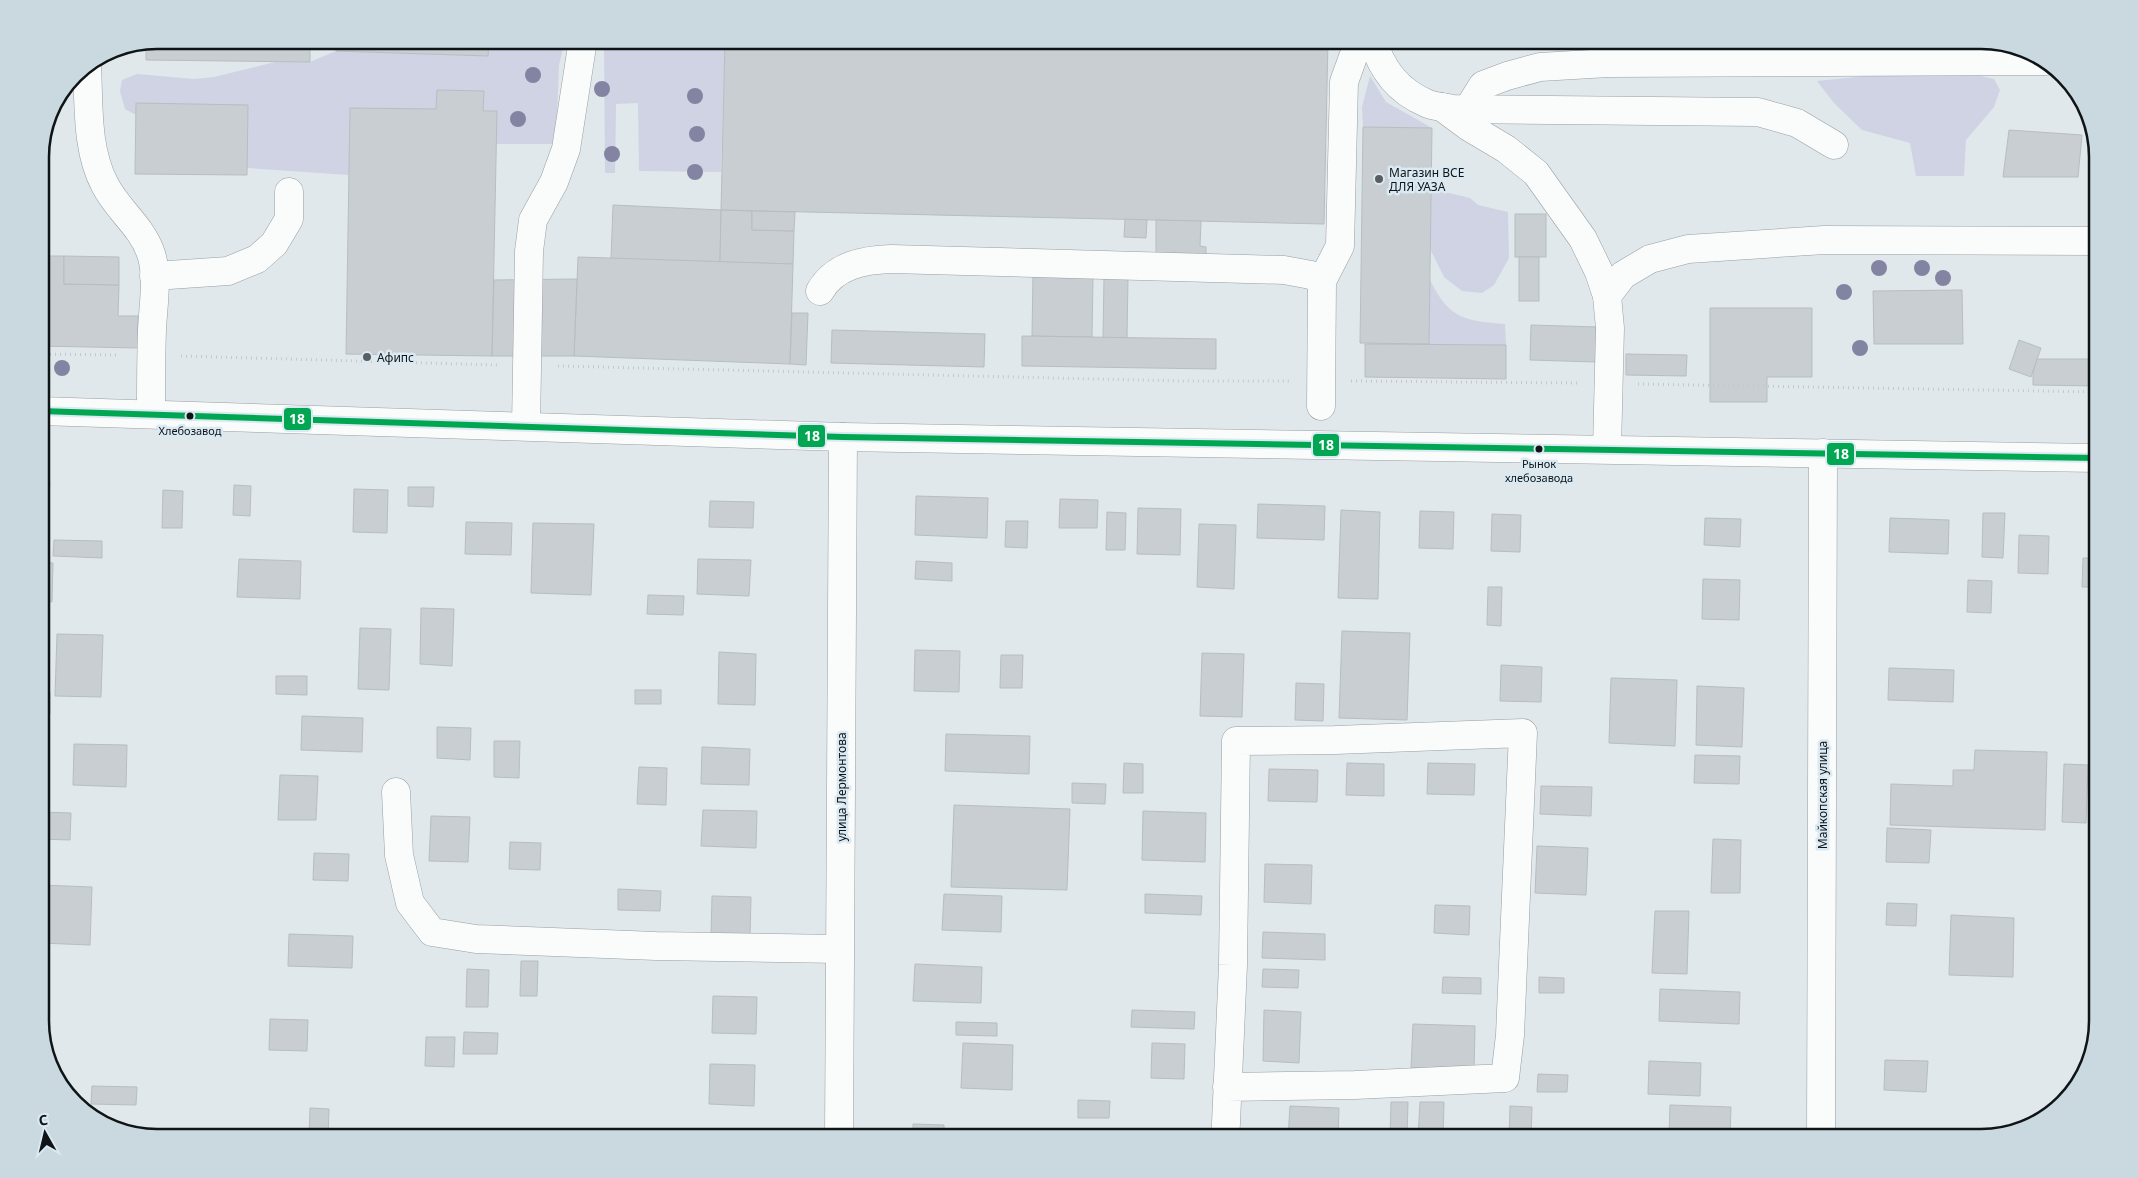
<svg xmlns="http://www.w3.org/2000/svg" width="2138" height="1178" font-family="'Noto Sans',sans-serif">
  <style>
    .green { fill: #cfd3e3 }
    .building { fill: #c8ced2; stroke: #b8bdc2 }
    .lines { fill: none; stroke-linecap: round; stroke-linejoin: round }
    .minor-casing { stroke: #989ea1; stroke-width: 29 }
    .path { stroke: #c5c8ca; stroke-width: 3; stroke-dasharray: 1 4; stroke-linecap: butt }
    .minor { stroke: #fafcfc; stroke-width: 28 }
    .bus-1-casing { stroke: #dae9f2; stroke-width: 10 }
    .bus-1 { stroke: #00a651; stroke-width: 6 }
    .tree { fill: #8384a1 }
    .poi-dot { fill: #585e62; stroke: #dae9f2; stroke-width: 2 }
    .bus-dot { fill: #0f1417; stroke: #dae9f2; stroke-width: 2 }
    .labels { text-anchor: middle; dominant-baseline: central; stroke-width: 5; stroke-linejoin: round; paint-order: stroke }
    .bus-label { font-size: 11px; fill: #0f1417; stroke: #dae9f2 }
    .poi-label { font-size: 12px; fill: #0f1417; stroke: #dae9f2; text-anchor: start }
    .street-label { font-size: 12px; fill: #0f1417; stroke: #dae9f2 }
    .rim { fill: none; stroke: #0f1417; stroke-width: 2.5 }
    .line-badge { stroke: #dae9f2; stroke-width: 2 }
    .badge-label { font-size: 14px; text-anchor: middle; font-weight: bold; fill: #fff }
  </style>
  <rect width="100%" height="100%" fill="#e0e8ec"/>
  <!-- green -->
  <g class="green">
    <polygon points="489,40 565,40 559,65 556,144 496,144 483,111 484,91 437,90 436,109 349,175 247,168 248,105 136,115 125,109 120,91 122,80 137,74 194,79 214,77 275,62 310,62 336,51 488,56"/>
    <polygon points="604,40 725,40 721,172 639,171 638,103 616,104 615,173 605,173"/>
    <polygon points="1959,71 1994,79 2000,90 1994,107 1966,140 1964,176 1916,176 1910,143 1862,130 1834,103 1817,81 1876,75"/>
    <polygon points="1370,76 1386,102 1432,128 1363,127 1362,107"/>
    <polygon points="1431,191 1445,192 1470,198 1478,205 1508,212 1509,258 1494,285 1482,293 1462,291 1444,277 1430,249"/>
    <path d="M1430 280C1449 319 1465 321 1505 324L1506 345 1429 344Z"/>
  </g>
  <!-- building -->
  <g class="building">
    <polygon points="157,40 310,40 310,62 146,60 146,42"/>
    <polygon points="336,40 489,40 488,56 336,51"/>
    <polygon points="725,40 1328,40 1324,224 721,210"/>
    <polygon points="1527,40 1557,40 1557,49 1527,48"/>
    <polygon points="437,90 484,91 483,111 497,111 492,356 346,354 350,108 436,109"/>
    <polygon points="136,103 248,105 247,175 135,174"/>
    <polygon points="1363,127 1432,128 1429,344 1360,343"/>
    <polygon points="2009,130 2082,135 2078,177 2003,177"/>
    <polygon points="613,205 721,210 720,262 611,259"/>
    <polygon points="721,210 752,211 752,230 794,231 793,264 720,262"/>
    <polygon points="752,211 795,212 794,231 752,230"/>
    <rect x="1515" y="214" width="31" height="43"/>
    <polygon points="1125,219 1147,220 1146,238 1124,237"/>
    <polygon points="1156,220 1201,221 1200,246 1206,247 1206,261 1156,260"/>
    <polygon points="40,256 64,256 64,284 119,285 118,316 138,316 138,348 40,346"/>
    <polygon points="64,256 119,257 119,285 64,284"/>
    <polygon points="578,257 793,264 790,364 574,356"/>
    <rect x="1519" y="257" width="20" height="44"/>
    <polygon points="1033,275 1093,276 1092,337 1032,336"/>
    <polygon points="1104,277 1128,277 1127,338 1103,338"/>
    <polygon points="577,279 574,356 492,356 494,280"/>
    <polygon points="1962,290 1963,344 1874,344 1873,291"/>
    <polygon points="1710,308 1812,308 1812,377 1767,377 1767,402 1710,402"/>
    <polygon points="792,313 808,313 806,365 790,364"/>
    <polygon points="1531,325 1598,327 1597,362 1530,360"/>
    <polygon points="832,330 985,334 984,367 831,363"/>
    <polygon points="1022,336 1216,339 1216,369 1022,366"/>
    <polygon points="2019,340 2041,348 2031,377 2009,369"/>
    <polygon points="1365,344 1506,345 1506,379 1365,377"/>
    <polygon points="1626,354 1687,355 1686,376 1626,375"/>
    <polygon points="2037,359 2098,359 2098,386 2033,385 2033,373"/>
    <polygon points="40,481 50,481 48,519 40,519"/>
    <polygon points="234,485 251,486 250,516 233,515"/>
    <polygon points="408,487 434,487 433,507 408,506"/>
    <polygon points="354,489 388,490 387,533 353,532"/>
    <polygon points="163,490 183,491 182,528 162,528"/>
    <polygon points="916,496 988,498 987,538 915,535"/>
    <polygon points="1060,499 1098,500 1097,528 1059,528"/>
    <polygon points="710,501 754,502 753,528 709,527"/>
    <polygon points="1258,504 1325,506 1324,540 1257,538"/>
    <polygon points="1138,508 1181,509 1180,555 1137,554"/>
    <polygon points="1341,510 1380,512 1378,599 1338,598"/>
    <polygon points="1420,511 1454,512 1453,549 1419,548"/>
    <polygon points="1107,512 1126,513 1125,550 1106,550"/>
    <polygon points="1983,513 2005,513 2003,558 1982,557"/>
    <polygon points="1492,514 1521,515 1520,552 1491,551"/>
    <polygon points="1705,518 1741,519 1740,547 1704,545"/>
    <polygon points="1890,518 1949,520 1948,554 1889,552"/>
    <polygon points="1006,521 1028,521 1027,548 1005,547"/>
    <polygon points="466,522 512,523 511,555 465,554"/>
    <polygon points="533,523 594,524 591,595 531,593"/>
    <polygon points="1199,524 1236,525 1234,589 1197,587"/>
    <polygon points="2019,535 2049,536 2048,574 2018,573"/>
    <polygon points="54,540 102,541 102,558 53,556"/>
    <polygon points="2083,558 2098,558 2098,587 2082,587"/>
    <polygon points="239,559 301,561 300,599 237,597"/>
    <polygon points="698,559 751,560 749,596 697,594"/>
    <polygon points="916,561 952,563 952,581 915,579"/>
    <polygon points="40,562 53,563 52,602 40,601"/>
    <polygon points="1703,579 1740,580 1739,620 1702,619"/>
    <polygon points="1968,580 1992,581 1991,613 1967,612"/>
    <polygon points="1488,587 1502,587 1501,626 1487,625"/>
    <polygon points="648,595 684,596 683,615 647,614"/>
    <polygon points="421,608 454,609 452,666 420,664"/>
    <polygon points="360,628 391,629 389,690 358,689"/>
    <polygon points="1342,631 1410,633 1407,720 1339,718"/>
    <polygon points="57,634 103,635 101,697 55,696"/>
    <polygon points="915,650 960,651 959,692 914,691"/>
    <polygon points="719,652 756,654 755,705 718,704"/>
    <polygon points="1202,653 1244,654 1242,717 1200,716"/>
    <polygon points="1001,655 1023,655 1022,688 1000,688"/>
    <polygon points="1501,665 1542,667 1541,702 1500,701"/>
    <polygon points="1889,668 1954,670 1953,702 1888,700"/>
    <polygon points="276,676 307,676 307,695 276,694"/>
    <polygon points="1611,678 1677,680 1675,746 1609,743"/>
    <polygon points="1296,683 1324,684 1323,721 1295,720"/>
    <polygon points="1697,686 1744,688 1742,747 1696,745"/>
    <rect x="635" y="690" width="26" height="14"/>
    <polygon points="40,692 50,692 50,714 40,713"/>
    <polygon points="302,716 363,718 362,752 301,750"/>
    <polygon points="40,721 43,721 42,741 40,740"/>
    <polygon points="437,727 471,728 470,760 437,758"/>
    <polygon points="946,734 1030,736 1029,774 945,771"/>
    <polygon points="494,741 520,741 519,778 494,777"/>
    <polygon points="74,744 127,745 126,787 73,785"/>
    <polygon points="702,747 750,749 749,785 701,784"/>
    <polygon points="1975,750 2047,752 2045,830 1890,825 1891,784 1953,786 1953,770 1974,770"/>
    <polygon points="1695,755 1740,756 1739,784 1694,783"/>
    <polygon points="1124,763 1143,764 1143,793 1123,793"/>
    <polygon points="1347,763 1384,764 1384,796 1346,795"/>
    <polygon points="1428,763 1475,764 1474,795 1427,794"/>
    <polygon points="2064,764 2088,765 2086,823 2062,822"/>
    <polygon points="639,767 667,768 666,805 637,804"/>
    <polygon points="1269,769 1318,770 1317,802 1268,801"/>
    <polygon points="280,775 318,776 316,820 278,820"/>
    <polygon points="1072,783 1106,784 1105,804 1072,803"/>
    <polygon points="1541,786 1592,787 1591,816 1540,814"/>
    <polygon points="954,805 1070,809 1067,890 951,887"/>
    <polygon points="703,810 757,811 756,848 701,846"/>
    <polygon points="1143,811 1206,813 1205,862 1142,860"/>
    <polygon points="40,812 71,813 70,840 40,839"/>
    <polygon points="431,816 470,817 468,862 429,861"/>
    <polygon points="1887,828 1931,830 1929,863 1886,862"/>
    <polygon points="1713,839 1741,840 1740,893 1711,893"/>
    <polygon points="510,842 541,843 540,870 509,869"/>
    <polygon points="1537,846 1588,848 1586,895 1535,893"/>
    <polygon points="314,853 349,854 348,881 313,880"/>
    <polygon points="1265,864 1312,865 1311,904 1264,902"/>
    <polygon points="40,885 92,887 90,945 40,943"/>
    <polygon points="618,889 661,891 660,911 618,910"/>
    <polygon points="944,894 1002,896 1001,932 942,930"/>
    <polygon points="1145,894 1202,896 1201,915 1145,913"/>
    <polygon points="712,896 751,897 750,937 711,936"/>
    <polygon points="1887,903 1917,904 1916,926 1886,925"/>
    <polygon points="1435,905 1470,906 1469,935 1434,933"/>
    <polygon points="1655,911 1689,911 1687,974 1652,973"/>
    <polygon points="1951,915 2014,918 2013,977 1949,975"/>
    <polygon points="1263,932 1325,934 1325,960 1262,958"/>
    <polygon points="289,934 353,936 352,968 288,966"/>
    <polygon points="40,951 48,952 46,985 40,985"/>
    <polygon points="521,961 538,961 537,996 520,996"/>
    <polygon points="915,964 982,967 981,1003 913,1001"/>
    <polygon points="467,969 489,970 488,1007 466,1007"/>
    <polygon points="1263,969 1299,970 1298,988 1262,987"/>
    <polygon points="1443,977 1481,978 1481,994 1442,993"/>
    <polygon points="1539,977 1564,978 1564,993 1539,993"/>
    <polygon points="1660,989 1740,992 1739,1024 1659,1021"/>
    <polygon points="713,996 757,997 756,1034 712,1033"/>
    <polygon points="1132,1010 1195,1012 1194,1029 1131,1027"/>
    <polygon points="1264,1010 1301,1012 1299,1063 1263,1061"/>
    <polygon points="270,1019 308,1020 307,1051 269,1050"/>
    <polygon points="956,1022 997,1023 997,1036 956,1035"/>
    <polygon points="1413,1024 1475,1026 1474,1070 1411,1068"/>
    <polygon points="464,1032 498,1033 497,1054 463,1054"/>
    <polygon points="426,1037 455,1037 454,1067 425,1066"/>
    <polygon points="963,1043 1013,1045 1012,1090 961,1088"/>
    <polygon points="1152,1043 1185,1044 1184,1079 1151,1078"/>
    <polygon points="1885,1060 1928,1061 1926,1092 1884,1090"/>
    <polygon points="1649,1061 1701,1063 1700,1096 1648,1094"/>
    <polygon points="710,1064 755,1065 754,1106 709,1104"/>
    <polygon points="1538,1074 1568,1075 1567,1092 1537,1092"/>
    <polygon points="92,1086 137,1087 136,1105 91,1104"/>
    <polygon points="1078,1100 1110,1101 1109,1118 1078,1118"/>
    <polygon points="1391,1102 1408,1102 1407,1138 1390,1138"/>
    <polygon points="1420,1102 1444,1102 1443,1138 1418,1138"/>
    <polygon points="1670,1105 1731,1107 1730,1137 1669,1136"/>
    <polygon points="1290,1106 1339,1108 1338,1138 1288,1138"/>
    <polygon points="1510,1106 1532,1107 1531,1138 1509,1138"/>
    <polygon points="310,1108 329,1109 328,1138 309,1138"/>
    <polygon points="913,1124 944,1125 944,1138 913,1138"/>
    <polygon points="984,1129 1009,1130 1009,1138 984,1138"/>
    <polygon points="1159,1134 1202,1135 1202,1138 1159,1138"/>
  </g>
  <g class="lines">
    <!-- minor casing -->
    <g class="minor-casing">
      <g id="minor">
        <path d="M1373 40C1381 69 1398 91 1426 103 1434 107 1445 107 1453 109L1758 112 1797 123 1834 145"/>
        <path d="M87 65C89 104 86 150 105 185 117 209 140 225 150 251 159 274 153 306 152 330 151 358 151 386 151 414"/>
        <polyline points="1442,107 1469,127 1506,149 1536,173 1583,239 1599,272 1607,296 1610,328 1607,449"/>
        <polyline points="1468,109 1483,85 1507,76 1540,67 1608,63 2046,61"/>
        <polyline points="154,276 228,271 257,259 274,244 289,219 289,192"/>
        <path d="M820 291C835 265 864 260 891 259L1284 270 1311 275 1322 281"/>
        <polyline points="1607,296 1623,275 1650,259 1688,249 1824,240 2098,241"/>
        <polyline points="1321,406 1322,281 1340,246 1344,82 1353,57 1362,40"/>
        <polyline points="40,411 843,437 2098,458"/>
        <polyline points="526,426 529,251 533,220 554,182 566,149 583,40"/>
        <polyline points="396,792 399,855 410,903 432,932 476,939 656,946 839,949"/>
        <polyline points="839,1138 843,437"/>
        <polyline points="1225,1138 1226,1123 1233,965 1236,741 1335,740 1523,733 1510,1035 1505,1078 1355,1085 1227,1087"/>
        <polyline points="1821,1138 1823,453"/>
      </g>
    </g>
    <!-- path -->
    <g class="path">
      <polyline points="40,354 120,355"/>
      <polyline points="181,356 497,365"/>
      <polyline points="558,366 1180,381 1292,381"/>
      <polyline points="1351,381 1579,383"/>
      <polyline points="1638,384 2098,392"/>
    </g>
    <!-- minor -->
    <use href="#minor" class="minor"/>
    <!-- bus-1 casing -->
    <g class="bus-1-casing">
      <polyline id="bus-1" points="40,411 843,437 2098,458"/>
    </g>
    <!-- bus-1 -->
    <use href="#bus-1" class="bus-1"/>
  </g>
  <!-- trees -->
  <g class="tree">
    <circle cx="533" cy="75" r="8"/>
    <circle cx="602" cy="89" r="8"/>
    <circle cx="695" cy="96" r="8"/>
    <circle cx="518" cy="119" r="8"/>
    <circle cx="697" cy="134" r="8"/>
    <circle cx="612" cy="154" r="8"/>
    <circle cx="695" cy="172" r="8"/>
    <circle cx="1879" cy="268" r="8"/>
    <circle cx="1922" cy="268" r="8"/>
    <circle cx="1943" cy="278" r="8"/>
    <circle cx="1844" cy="292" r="8"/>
    <circle cx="1860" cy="348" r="8"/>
    <circle cx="62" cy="368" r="8"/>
  </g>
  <!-- markers -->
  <g class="poi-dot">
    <circle cx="1379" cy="179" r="5"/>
    <circle cx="367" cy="357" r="5"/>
  </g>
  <g class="bus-dot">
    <circle cx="190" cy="416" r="4.5"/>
    <circle cx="1539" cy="449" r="4.5"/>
  </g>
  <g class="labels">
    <!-- bus labels -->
    <g class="bus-label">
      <text x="190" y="430">Хлебозавод</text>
      <text x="1539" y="463">Рынок<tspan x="1539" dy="14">хлебозавода</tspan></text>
    </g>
    <!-- poi labels -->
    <g class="poi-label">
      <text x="1389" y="172">Магазин ВСЕ<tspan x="1389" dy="14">ДЛЯ УАЗА</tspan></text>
      <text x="377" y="357">Афипс</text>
    </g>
    <!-- street labels -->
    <g class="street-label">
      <text transform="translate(841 787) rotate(-90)">улица Лермонтова</text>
      <text transform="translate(1822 795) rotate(-90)">Майкопская улица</text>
    </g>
  </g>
  <!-- crop -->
  <path d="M0 0H2138V1178H0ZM157 49H1981A108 108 0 0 1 2089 157V1021A108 108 0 0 1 1981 1129H157A108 108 0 0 1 49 1021V157A108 108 0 0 1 157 49Z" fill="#cad8e0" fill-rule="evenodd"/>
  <path class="rim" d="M157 49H1981A108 108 0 0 1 2089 157V1021A108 108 0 0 1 1981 1129H157A108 108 0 0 1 49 1021V157A108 108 0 0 1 157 49Z"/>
  <g class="line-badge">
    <rect x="283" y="407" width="29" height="24" rx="5" fill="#00a651"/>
    <rect x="797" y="424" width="29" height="24" rx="5" fill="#00a651"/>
    <rect x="1312" y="433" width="28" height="24" rx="5" fill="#00a651"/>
    <rect x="1826" y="442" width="29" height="24" rx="5" fill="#00a651"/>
  </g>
  <g class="badge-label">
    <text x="297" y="424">18</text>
    <text x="812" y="441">18</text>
    <text x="1326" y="450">18</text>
    <text x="1841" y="459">18</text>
  </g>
  <!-- north arrow -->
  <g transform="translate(45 1133) rotate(352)" stroke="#dae9f2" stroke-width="4" paint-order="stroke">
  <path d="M0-4L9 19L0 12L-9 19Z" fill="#0f1417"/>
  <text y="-8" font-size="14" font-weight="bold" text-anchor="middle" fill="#0f1417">С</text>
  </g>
</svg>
